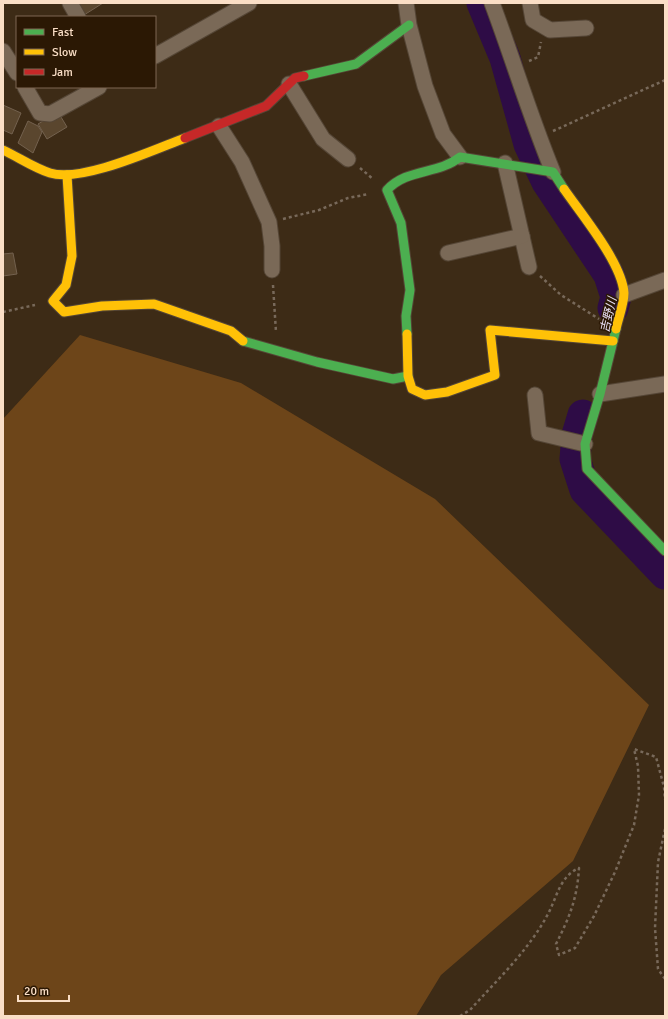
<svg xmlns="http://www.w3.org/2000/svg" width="668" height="1019" font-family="Signika,'Noto Sans JP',sans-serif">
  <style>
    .green { fill: #6d4519 }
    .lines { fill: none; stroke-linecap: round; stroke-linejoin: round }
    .river { stroke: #2e0c46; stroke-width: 31 }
    .building { fill: #5a462e; stroke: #73614e }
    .street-casing { stroke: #554636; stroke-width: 17 }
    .fast-casing { stroke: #554636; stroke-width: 11 }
    .slow-casing { stroke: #554636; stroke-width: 11 }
    .jam-casing { stroke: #554636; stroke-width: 11 }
    .path { stroke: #78695a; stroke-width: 2.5; stroke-dasharray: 3 3; stroke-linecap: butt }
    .street { stroke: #7a6957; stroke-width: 15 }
    .fast { stroke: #4caf50; stroke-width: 9 }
    .slow { stroke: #ffc107; stroke-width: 9 }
    .jam { stroke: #c62828; stroke-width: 9 }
    .labels { text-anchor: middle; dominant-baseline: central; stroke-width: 3; stroke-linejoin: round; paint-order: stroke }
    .water-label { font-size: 12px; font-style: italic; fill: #e9e0f8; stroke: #2b1804 }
  </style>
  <rect width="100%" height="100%" fill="#3d2b16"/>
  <!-- green -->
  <polygon class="green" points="80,335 241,383 435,499 649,705 573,861 441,975 416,1016 3,1016 3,419"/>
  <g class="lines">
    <!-- river -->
    <g class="river">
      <polyline points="482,3 505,58 529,144 547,182 609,275 616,297 613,308"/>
      <polyline points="583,415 577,435 575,459 585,490 665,574"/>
    </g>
  </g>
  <!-- building -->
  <g class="building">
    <polygon points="77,3 103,3 84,15"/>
    <polygon points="3,105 21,113 12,134 3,130"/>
    <polygon points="58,112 67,127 47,139 38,124"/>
    <polygon points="28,121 38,126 42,132 33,153 18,143"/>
    <polygon points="13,253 17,274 3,276 3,254"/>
  </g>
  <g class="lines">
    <!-- street casing -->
    <g class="street-casing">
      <g id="street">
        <polyline points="70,3 78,17"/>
        <polyline points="406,3 409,25 425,86 443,134 460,157"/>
        <path d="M492 3C513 59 530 116 553 172"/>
        <polyline points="530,3 533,20 550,30 586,28"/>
        <polyline points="3,51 17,73"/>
        <polyline points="155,56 249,3"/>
        <polyline points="289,84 323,139 348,159"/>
        <polyline points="25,87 40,113 50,114 99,87"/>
        <polyline points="219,126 242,162 269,222 272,246 272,270"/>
        <polyline points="505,163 529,267"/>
        <polyline points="448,253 522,236"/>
        <polyline points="624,295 665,280"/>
        <polyline points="600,394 665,384"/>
        <polyline points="535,395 539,433 585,444"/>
      </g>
    </g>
    <!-- fast casing -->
    <g class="fast-casing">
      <g id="fast">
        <polyline points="304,76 356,64 409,25"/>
        <polyline points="616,329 600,394 585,444 587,469 665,551"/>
        <path d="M407 334 406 316 410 290 401 223 387 190C407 168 438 175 460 157L553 172 564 189"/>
        <polyline points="243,341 317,362 393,379 408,376"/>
      </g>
    </g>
    <!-- slow casing -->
    <g class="slow-casing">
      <g id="slow">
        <path d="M3 150C18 157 34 168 50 173 81 183 153 150 185 138"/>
        <polyline points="67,175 72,256 66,285 53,301 64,312 102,306 154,304 231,331 243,341"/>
        <path d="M564 189C582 215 622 263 624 293 624 304 618 319 616 329"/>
        <polyline points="407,334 408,376 412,389 425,395 447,392 495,375 490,330 613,341"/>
      </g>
    </g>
    <!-- jam casing -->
    <g class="jam-casing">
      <polyline id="jam" points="185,138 266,106 295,78 304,76"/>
    </g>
    <!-- path -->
    <g class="path">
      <polyline points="529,61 538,57 541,42"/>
      <polyline points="553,131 665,80"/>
      <polyline points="360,168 373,179"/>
      <polyline points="283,219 319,210 348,198 369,194"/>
      <polyline points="540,276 561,295 599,319"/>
      <polyline points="273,285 276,332"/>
      <polyline points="3,312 35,305"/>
      <polyline points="665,829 658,862 655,928 658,969 665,979"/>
      <path d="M460 1016 470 1010C497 980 529 950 548 914 557 897 560 876 579 868 577 899 570 916 556 944L559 955 575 948 594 916 615 872 634 825 639 795 638 766 634 749 656 757 664 787 665 800"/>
    </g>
    <!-- street -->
    <use href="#street" class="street"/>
    <!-- fast -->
    <use href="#fast" class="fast"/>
    <!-- slow -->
    <use href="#slow" class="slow"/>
    <!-- jam -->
    <use href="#jam" class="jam"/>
  </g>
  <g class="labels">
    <!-- water labels -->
    <g class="water-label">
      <text transform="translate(609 315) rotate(-77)">吉野川</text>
    </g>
  </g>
  <!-- border -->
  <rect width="668" height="1019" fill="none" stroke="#fadec6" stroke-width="8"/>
  <!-- legend -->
  <rect x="16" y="16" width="140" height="72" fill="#2b1804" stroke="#7e6752"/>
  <rect x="24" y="29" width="20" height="6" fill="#4caf50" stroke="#7e6752"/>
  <text x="52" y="36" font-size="12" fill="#fadec6">Fast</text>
  <rect x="24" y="49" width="20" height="6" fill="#ffc107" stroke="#7e6752"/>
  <text x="52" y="56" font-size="12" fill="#fadec6">Slow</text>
  <rect x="24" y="69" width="20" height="6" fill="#c62828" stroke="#7e6752"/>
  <text x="52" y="76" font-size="12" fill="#fadec6">Jam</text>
  <!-- scale -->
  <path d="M18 995v6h51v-6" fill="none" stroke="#fadec6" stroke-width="2"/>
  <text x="24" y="995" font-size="12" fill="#fadec6" stroke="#2b1804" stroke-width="3" paint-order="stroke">20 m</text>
</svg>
